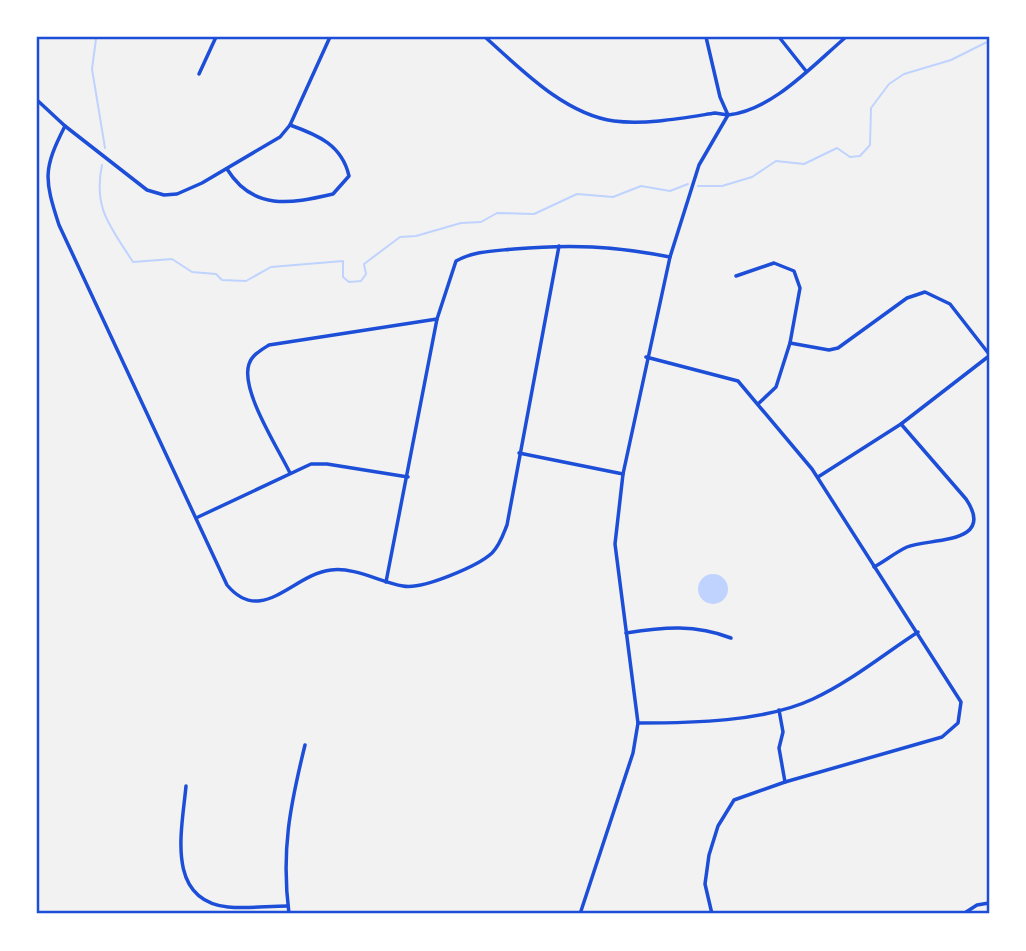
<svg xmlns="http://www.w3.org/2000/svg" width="1026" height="951" font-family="Overpass,sans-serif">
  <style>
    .water { fill: #bfd3fe }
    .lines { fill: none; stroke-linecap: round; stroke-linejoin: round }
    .stream { stroke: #bfd3fe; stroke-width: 2 }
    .minor { stroke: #1d4ed8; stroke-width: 3.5 }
    .tertiary { stroke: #1d4ed8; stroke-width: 3.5 }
    .neatline { fill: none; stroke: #1d4ed8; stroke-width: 2.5 }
  </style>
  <rect width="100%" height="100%" fill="#f2f2f2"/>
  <!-- water -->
  <circle class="water" cx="713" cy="589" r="15"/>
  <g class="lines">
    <!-- stream -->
    <g class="stream">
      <polyline points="94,37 96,39 92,69 105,148"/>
      <path d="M102 165C93 208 110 226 133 262L172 259 192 272 216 274 222 280 246 281 271 267 343 261V277L349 282 361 281 366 274 364 264 400 237 416 236 461 223 481 222 497 213 534 214 577 194 613 197 641 186 670 191 688 184"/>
      <polyline points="698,186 722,186 752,177 776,161 804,164 837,148 850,157 860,156 870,145 871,108 889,84 904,74 951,60 989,41"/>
    </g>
    <!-- minor -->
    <g class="minor">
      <polyline points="706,37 720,97 728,115"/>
      <polyline points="779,37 806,71"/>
      <polyline points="199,74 216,37"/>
      <polyline points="37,100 65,126 147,190 164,195 177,194 202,183 280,137 290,125 330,37"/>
      <path d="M65 126C43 169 44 179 59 225L227 585C262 627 293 574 331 570 355 567 380 582 403 586 422 590 478 566 492 553 500 545 503 535 507 525L559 246"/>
      <path d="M227 169C253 211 290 204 333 194L349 176C342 145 318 135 290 125"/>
      <polyline points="736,276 774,263 794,271 800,288 790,343 776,387 758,404"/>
      <polyline points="790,343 829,350 838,348 907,298 925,292 950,304 989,354"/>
      <polyline points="646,357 738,381 812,469 961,702 958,723 942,737 785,782 734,800 718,826 709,855 705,884 712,914"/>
      <polyline points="519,453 623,474"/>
      <path d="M290 473C278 448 240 390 249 364 252 355 261 350 269 345L437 319"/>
      <polyline points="818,477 901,424 989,356"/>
      <polyline points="196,518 311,464 327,464 408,477"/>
      <path d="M874 567C885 561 896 552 907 547 929 538 997 545 966 499L901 424"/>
      <path d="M386 582 437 319 456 261C474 251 494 251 514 249 572 244 613 246 670 257"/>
      <path d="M626 633C664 627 695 624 731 638"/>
      <polyline points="779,710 783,732 779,748 785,782"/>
      <path d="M638 723C691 723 764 722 813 699 850 682 884 654 918 632"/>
      <path d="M186 786C182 830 165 900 228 907 247 909 268 906 288 906"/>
      <path d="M289 914C281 851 290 806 305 745"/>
      <polyline points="963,914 977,905 989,903"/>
    </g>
    <!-- tertiary -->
    <g class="tertiary">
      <path d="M485 37C521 69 564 114 614 121 646 125 683 118 715 113L728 115"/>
      <path d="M580 914 633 753 638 723 615 544 623 474 670 257 699 165 728 115C773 110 813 65 846 37"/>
    </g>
  </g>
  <!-- border -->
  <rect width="1026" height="951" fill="none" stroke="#ffffff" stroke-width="77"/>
  <rect x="38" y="38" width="950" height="874" class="neatline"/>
</svg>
